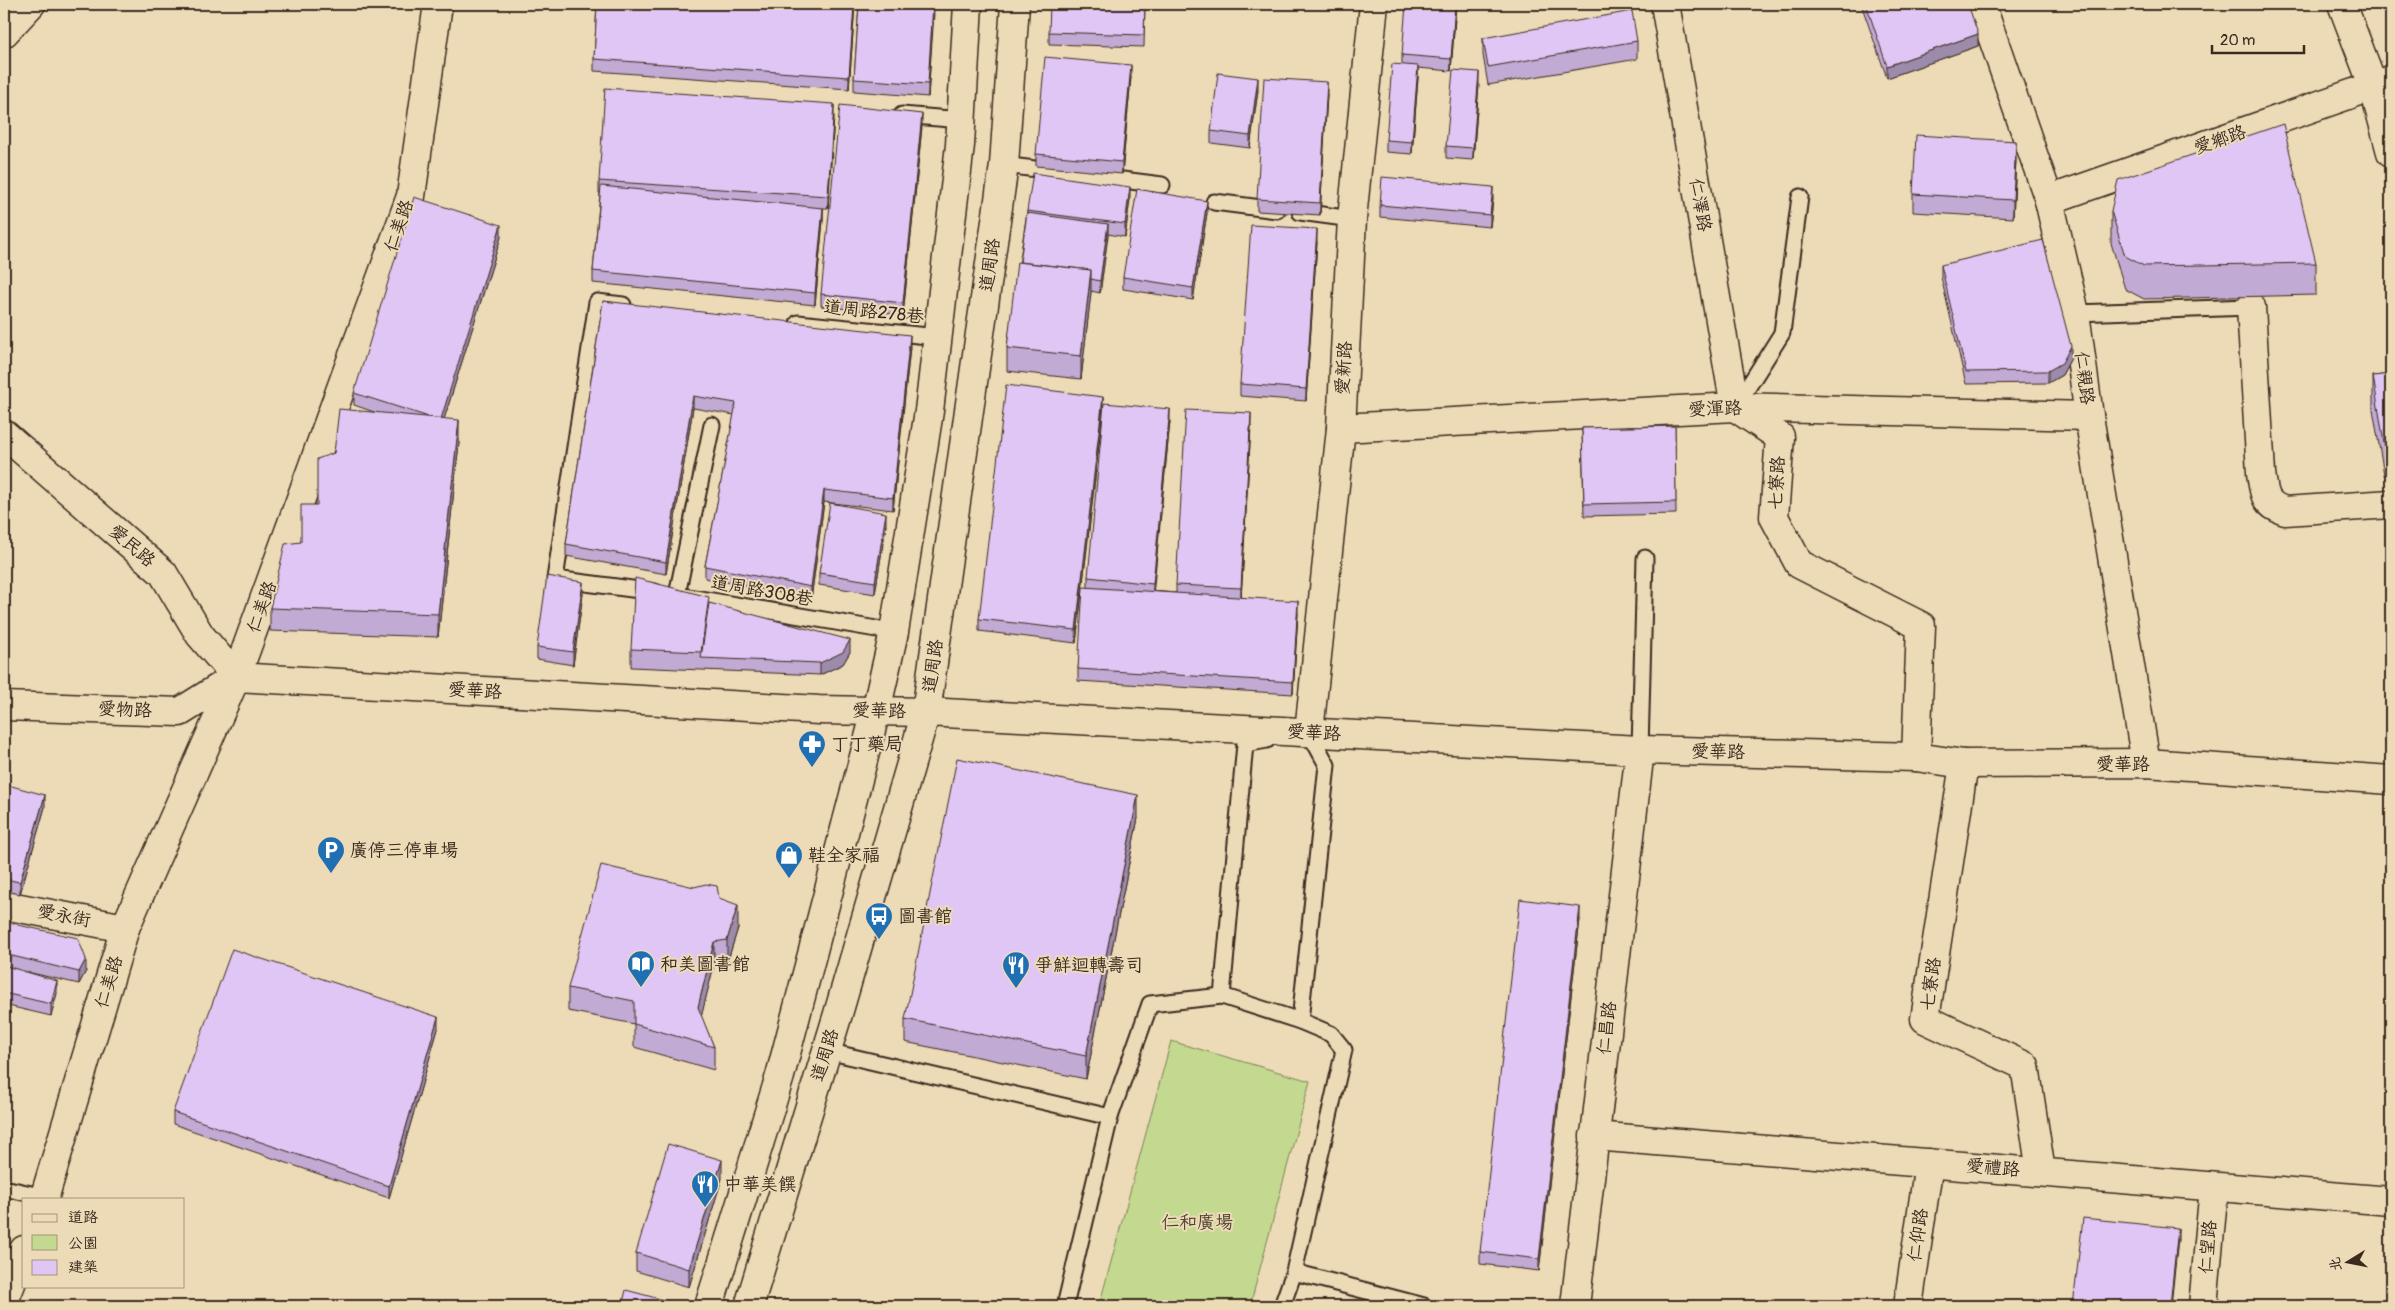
<svg xmlns="http://www.w3.org/2000/svg" width="2395" height="1310" font-family="Pangolin,'LXGW WenKai TC',sans-serif">
  <style>
    .green { fill: #c2d98f; stroke: #7e8256 }
    .lines { fill: none; stroke-linecap: round; stroke-linejoin: round }
    .service-casing { stroke: #3b2a1e; stroke-width: 19 }
    .minor-casing { stroke: #3b2a1e; stroke-width: 31 }
    .secondary-casing { stroke: #3b2a1e; stroke-width: 31 }
    .service { stroke: #eddbb8; stroke-width: 15 }
    .minor { stroke: #eddbb8; stroke-width: 28 }
    .secondary { stroke: #eddbb8; stroke-width: 28 }
    .wall { fill: #c1aad3; stroke: #3b2a1e }
    .shaded-wall { fill: #9d8bac; stroke: #3b2a1e }
    .building { fill: #e0c6f5; stroke: #3b2a1e }
    .labels { text-anchor: middle; dominant-baseline: central; stroke-width: 4; stroke-linejoin: round; paint-order: stroke }
    .street-label { font-size: 18px; fill: #3b2a1e; stroke: #eddbb8 }
    .poi-label { font-size: 18px; fill: #3b2a1e; stroke: #eddbb8; text-anchor: start }
    .park-label { font-size: 18px; fill: #4f442f; stroke: #eddbb8 }
  </style>
  <rect width="100%" height="100%" fill="#eddbb8"/>
  <filter id="ink" filterUnits="userSpaceOnUse"><feTurbulence type="fractalNoise" baseFrequency=".02" numOctaves="2"/><feDisplacementMap in="SourceGraphic" scale="10" xChannelSelector="R" yChannelSelector="G"/><feConvolveMatrix kernelMatrix="1 2 1 2 8 2 1 2 1" color-interpolation-filters="sRGB"/></filter>
  <g filter="url(#ink)">
    <!-- green -->
    <polygon class="green" points="1171,1041 1310,1081 1250,1306 1099,1306"/>
    <g class="lines">
      <!-- service casing -->
      <g class="service-casing">
        <g id="service">
          <polyline points="902,115 962,120"/>
          <polyline points="1004,165 1162,185"/>
          <polyline points="1214,202 1277,210"/>
          <polyline points="1300,212 1352,219"/>
          <polyline points="623,305 597,302 555,579 655,592"/>
          <polyline points="2075,313 2251,307"/>
          <polyline points="798,323 938,337"/>
          <polyline points="1736,406 1782,333 1800,197"/>
          <polyline points="712,425 677,595 894,632"/>
          <polyline points="1640,750 1645,558"/>
          <polyline points="1222,996 1245,744 1267,740"/>
          <polyline points="1300,1021 1327,765 1309,732 1305,733"/>
          <polyline points="827,1051 1110,1117"/>
          <polyline points="4,1188 45,1197"/>
          <polyline points="1294,1272 1424,1306"/>
          <polyline points="1065,1306 1110,1117 1150,1004 1222,996 1300,1021 1331,1034 1344,1050 1294,1272 1282,1306"/>
        </g>
      </g>
      <!-- minor casing -->
      <g class="minor-casing">
        <g id="minor">
          <polyline points="1665,4 1735,407 1780,437 1774,517 1799,564 1921,626 1916,757"/>
          <polyline points="1981,4 2049,200 2075,313 2089,416 2146,763"/>
          <polyline points="2342,4 2373,85 2391,152"/>
          <polyline points="4,33 31,4"/>
          <polyline points="2049,200 2391,80"/>
          <path d="M2251 307 2261 473C2264 492 2263 504 2285 511L2391 504"/>
          <polyline points="1341,428 1735,407 2089,416"/>
          <polyline points="4,434 163,573 200,635 236,677"/>
          <polyline points="236,677 819,710 926,712 1640,750 1916,757 1964,764 2146,763 2391,780"/>
          <polyline points="4,706 180,712 236,677"/>
          <polyline points="1309,732 1341,428 1352,219 1374,4"/>
          <polyline points="1964,764 1925,1019 2025,1066 2041,1172"/>
          <polyline points="4,905 125,928"/>
          <polyline points="1594,1136 2391,1201"/>
          <polyline points="44,1199 125,928 236,677 411,196 438,4"/>
          <polyline points="4,1302 24,1250"/>
          <polyline points="1575,1306 1640,750"/>
          <polyline points="1908,1306 1929,1163"/>
          <polyline points="2203,1306 2214,1187"/>
        </g>
      </g>
      <!-- secondary casing -->
      <g class="secondary-casing">
        <g id="secondary">
          <polyline points="709,1306 780,1076 876,711 894,632 929,411 960,145 968,4"/>
          <polyline points="749,1306 838,1014 926,712 1004,165 1015,4"/>
        </g>
      </g>
      <!-- service -->
      <use href="#service" class="service"/>
      <!-- minor -->
      <use href="#minor" class="minor"/>
      <!-- secondary -->
      <use href="#secondary" class="secondary"/>
    </g>
    <!-- wall -->
    <g class="wall">
      <polygon points="597,4 855,4 849,89 594,71 594,59"/>
      <polygon points="859,4 935,4 935,5 934,5 928,97 854,91 854,79"/>
      <polygon points="1145,4 1144,47 1049,44 1049,32"/>
      <polygon points="1456,4 1451,71 1418,68 1418,78 1412,154 1386,152 1386,140 1402,64 1402,55"/>
      <polygon points="1861,4 1968,4 1978,46 1887,78"/>
      <polygon points="1483,38 1637,41 1637,59 1488,85 1483,55"/>
      <polygon points="1131,77 1122,174 1036,166 1036,154"/>
      <polygon points="1479,84 1473,160 1446,158 1446,146"/>
      <polygon points="1258,90 1250,148 1211,143 1211,131"/>
      <polygon points="1327,94 1320,215 1257,211 1257,199"/>
      <polygon points="834,116 828,208 823,208 823,220 815,305 593,283 593,271 600,193 599,193 599,181"/>
      <polygon points="922,126 903,315 821,306 821,294"/>
      <polygon points="2016,159 2013,218 1913,212 1913,194"/>
      <polygon points="1130,199 1125,237 1108,234 1100,293 1091,291 1081,379 1007,371 1007,348 1027,211"/>
      <polygon points="1493,199 1490,227 1380,217 1380,205"/>
      <polygon points="2111,211 2316,263 2316,295 2144,299 2125,289 2111,243"/>
      <polygon points="1207,213 1193,300 1123,289 1123,277"/>
      <polygon points="501,237 444,419 459,443 438,637 270,631 270,608 301,542 317,505 334,453 377,413 354,405 354,393"/>
      <polygon points="1317,242 1306,401 1240,396 1240,384"/>
      <polygon points="1941,265 2071,358 2062,375 2048,383 1966,384 1941,277"/>
      <polygon points="603,301 910,347 893,510 824,502 811,599 705,578 705,566 734,415 693,408 666,574 566,556 566,544"/>
      <polygon points="2391,374 2391,474 2384,475 2373,409 2373,376"/>
      <polygon points="1103,409 1076,643 979,631 979,619"/>
      <polygon points="1170,421 1153,591 1176,593 1176,585 1251,425 1241,597 1298,613 1293,694 1078,681 1078,669 1088,587 1088,577"/>
      <polygon points="1675,426 1676,514 1584,516 1582,428"/>
      <polygon points="886,525 875,594 819,585 819,573"/>
      <polygon points="583,594 573,665 537,659 537,647"/>
      <polygon points="709,603 850,652 843,664 820,675 631,667 631,649"/>
      <polygon points="4,784 45,807 20,894 4,891"/>
      <polygon points="1138,818 1086,1079 905,1042 905,1019"/>
      <polygon points="719,898 738,928 727,963 714,965 701,1016 714,1047 714,1070 634,1047 634,1024 568,1011 568,988"/>
      <polygon points="1580,919 1539,1271 1480,1264 1480,1252"/>
      <polygon points="4,941 86,971 79,984 23,971 57,993 51,1016 4,1005 4,981 6,967 4,966"/>
      <polygon points="438,1029 389,1198 173,1124 173,1112"/>
      <polygon points="2391,1103 2391,1159 2386,1158 2386,1146"/>
      <polygon points="722,1178 689,1287 636,1271 636,1253"/>
    </g>
    <!-- shaded-wall -->
    <g class="shaded-wall">
      <polygon points="4,4 11,4 4,12"/>
      <polygon points="854,4 854,17 849,89 849,77"/>
      <polygon points="933,4 934,14 928,97 928,84"/>
      <polygon points="1455,4 1456,4 1451,71 1451,59"/>
      <polygon points="1978,34 1978,46 1887,78 1887,66"/>
      <polygon points="1131,65 1131,77 1122,174 1122,162"/>
      <polygon points="1418,66 1418,78 1412,154 1412,142"/>
      <polygon points="1479,72 1479,84 1473,160 1473,148"/>
      <polygon points="1258,78 1258,90 1250,148 1250,136"/>
      <polygon points="1327,82 1327,94 1320,215 1320,203"/>
      <polygon points="834,104 834,116 828,208 828,196"/>
      <polygon points="922,114 922,126 903,315 903,303"/>
      <polygon points="2016,141 2016,159 2013,218 2013,200"/>
      <polygon points="1130,187 1130,199 1125,237 1125,224"/>
      <polygon points="1493,187 1493,199 1490,227 1490,215"/>
      <polygon points="1207,201 1207,213 1193,300 1193,288"/>
      <polygon points="823,208 823,220 815,305 815,293"/>
      <polygon points="1108,224 1108,236 1100,293 1100,281"/>
      <polygon points="501,225 501,237 440,432 440,420"/>
      <polygon points="1317,229 1317,242 1306,401 1306,389"/>
      <polygon points="1091,270 1091,293 1081,379 1081,356"/>
      <polygon points="910,335 910,347 893,510 893,498"/>
      <polygon points="2071,346 2071,358 2062,375 2048,383 2048,371"/>
      <polygon points="693,396 693,408 666,574 666,562"/>
      <polygon points="1103,397 1103,409 1076,643 1076,630"/>
      <polygon points="1170,409 1170,421 1153,596 1153,584"/>
      <polygon points="1251,413 1251,425 1241,600 1241,588"/>
      <polygon points="459,420 459,443 438,637 438,614"/>
      <polygon points="824,490 824,502 811,599 811,587"/>
      <polygon points="886,513 886,525 875,594 875,582"/>
      <polygon points="583,582 583,594 573,665 573,652"/>
      <polygon points="1298,601 1298,613 1293,694 1293,682"/>
      <polygon points="850,640 850,652 843,664 820,675 820,663"/>
      <polygon points="45,795 45,807 20,894 20,882"/>
      <polygon points="1138,795 1138,818 1086,1079 1086,1056"/>
      <polygon points="738,905 738,928 727,963 727,940"/>
      <polygon points="1580,907 1580,919 1539,1271 1539,1259"/>
      <polygon points="714,942 714,965 698,1030 698,1007"/>
      <polygon points="86,959 86,971 79,984 79,972"/>
      <polygon points="57,981 57,993 51,1016 51,1004"/>
      <polygon points="438,1017 438,1029 389,1198 389,1186"/>
      <polygon points="722,1160 722,1178 689,1287 689,1269"/>
      <polygon points="2178,1228 2178,1240 2171,1306 2170,1306"/>
    </g>
    <!-- building -->
    <g class="building">
      <polygon points="597,4 841,4 854,5 849,77 594,59"/>
      <polygon points="859,4 933,4 928,84 854,79"/>
      <polygon points="1050,4 1145,4 1144,35 1049,32"/>
      <polygon points="1406,4 1455,4 1451,59 1402,55"/>
      <polygon points="1866,4 1968,4 1978,34 1887,66"/>
      <polygon points="1632,11 1637,41 1488,67 1483,38"/>
      <polygon points="1045,57 1131,65 1122,162 1036,154"/>
      <polygon points="1392,64 1418,66 1412,142 1386,140"/>
      <polygon points="1453,70 1479,72 1473,148 1446,146"/>
      <polygon points="1218,73 1258,78 1250,136 1211,131"/>
      <polygon points="1264,78 1327,82 1320,203 1257,199"/>
      <polygon points="605,88 834,104 828,196 599,181"/>
      <polygon points="840,105 922,114 903,303 821,294"/>
      <polygon points="2283,124 2316,263 2144,266 2125,256 2111,211 2118,180"/>
      <polygon points="1916,135 2016,141 2013,200 1913,194"/>
      <polygon points="1033,173 1130,187 1125,224 1027,211"/>
      <polygon points="1382,177 1493,187 1490,215 1380,205"/>
      <polygon points="601,186 823,208 815,293 593,271"/>
      <polygon points="1137,189 1207,201 1193,288 1123,277"/>
      <polygon points="414,197 501,225 441,419 432,418 354,393"/>
      <polygon points="1027,213 1108,224 1100,281 1091,279 1091,270 1020,262"/>
      <polygon points="1251,225 1317,229 1306,389 1240,384"/>
      <polygon points="2043,240 2071,346 2062,363 2048,371 1966,372 1941,265"/>
      <polygon points="1017,262 1091,270 1081,356 1007,348"/>
      <polygon points="603,301 910,335 893,498 824,490 811,587 705,566 736,403 693,396 666,562 566,544"/>
      <polygon points="2391,374 2391,442 2384,443 2373,376"/>
      <polygon points="1006,385 1103,397 1076,630 979,619"/>
      <polygon points="1104,403 1170,409 1153,584 1088,577"/>
      <polygon points="339,409 459,420 438,614 270,608 285,544 301,542 301,505 317,505 317,459 334,453"/>
      <polygon points="1186,410 1251,413 1241,588 1176,585"/>
      <polygon points="1675,426 1676,502 1584,504 1582,428"/>
      <polygon points="830,503 886,513 875,582 819,573"/>
      <polygon points="547,576 583,582 573,652 537,647"/>
      <polygon points="635,578 709,597 701,652 631,649"/>
      <polygon points="1083,587 1298,601 1293,682 1078,669"/>
      <polygon points="709,603 850,640 843,652 820,663 701,658"/>
      <polygon points="957,758 1138,795 1086,1056 905,1019"/>
      <polygon points="4,784 45,795 20,882 4,879"/>
      <polygon points="601,865 694,887 706,884 717,886 719,898 738,905 727,940 714,942 698,1007 714,1047 634,1024 634,1001 568,988"/>
      <polygon points="1520,899 1580,907 1539,1259 1480,1252"/>
      <polygon points="9,923 78,938 86,959 79,972 4,954 4,941"/>
      <polygon points="232,949 438,1017 389,1186 173,1112"/>
      <polygon points="6,966 57,981 51,1004 4,993 4,981"/>
      <polygon points="2390,1103 2391,1103 2391,1147 2386,1146"/>
      <polygon points="668,1144 722,1160 689,1269 636,1253"/>
      <polygon points="2083,1218 2178,1228 2170,1306 2073,1306"/>
      <polygon points="626,1290 675,1303 674,1306 622,1306"/>
    </g>
  </g>
  <!-- icons -->
  <defs>
    <g id="pharmacy-pin" transform="scale(1.4375)"><path d="M0 17L-7.5 6A9.5 9.5 0 1 1 7.5 6Z" fill="#1f6fb2" stroke="#eddbb8"/><path d="M-2-6h4v4h4v4h-4v4h-4v-4h-4v-4h4Z" fill="#fff"/></g>
    <g id="parking-pin" transform="scale(1.4375)"><path d="M0 17L-7.5 6A9.5 9.5 0 1 1 7.5 6Z" fill="#1f6fb2" stroke="#eddbb8"/><path d="M-3.5-5.5H1a3.5 3.5 0 0 1 0 7H-1V5.5H-3.5ZM-1-3.4V-.6H.8a1.4 1.4 0 0 0 0-2.8Z" fill="#fff"/></g>
    <g id="shop-pin" transform="scale(1.4375)"><path d="M0 17L-7.5 6A9.5 9.5 0 1 1 7.5 6Z" fill="#1f6fb2" stroke="#eddbb8"/><path d="M-5-2.5h2.3a2.7 3.5 0 0 1 5.4 0H5L5.5 6h-11ZM-1.5-2.5h3a1.5 2.3 0 0 0-3 0Z" fill="#fff"/></g>
    <g id="bus-pin" transform="scale(1.4375)"><path d="M0 17L-7.5 6A9.5 9.5 0 1 1 7.5 6Z" fill="#1f6fb2" stroke="#eddbb8"/><path d="M-5-6H5V4H4V6H2V4H-2V6H-4V4H-5ZM-3.5-4V0h7V-4ZM-3.5 1.2v1.5H-2V1.2ZM2 1.2v1.5H3.5V1.2Z" fill="#fff"/></g>
    <g id="library-pin" transform="scale(1.4375)"><path d="M0 17L-7.5 6A9.5 9.5 0 1 1 7.5 6Z" fill="#1f6fb2" stroke="#eddbb8"/><path d="M-6-4Q-3-5.5-.7-3.5V5Q-3 3-6 4ZM6-4Q3-5.5 .7-3.5V5Q3 3 6 4Z" fill="#fff"/></g>
    <g id="restaurant-pin" transform="scale(1.4375)"><path d="M0 17L-7.5 6A9.5 9.5 0 1 1 7.5 6Z" fill="#1f6fb2" stroke="#eddbb8"/><path d="M-5-6h1v4h1v-4h1v4h1v-4h1v5L-1.5 .5V6h-2V.5L-5-1ZM5-6V6H3V1.5H1.5Q1.5-4 5-6Z" fill="#fff"/></g>
  </defs>
  <g fill-rule="evenodd">
    <use href="#pharmacy-pin" x="812" y="744"/>
    <use href="#parking-pin" x="331" y="850"/>
    <use href="#shop-pin" x="789" y="855"/>
    <use href="#bus-pin" x="879" y="916"/>
    <use href="#library-pin" x="641" y="964"/>
    <use href="#restaurant-pin" x="1016" y="965"/>
    <use href="#restaurant-pin" x="705" y="1184"/>
  </g>
  <g class="labels">
    <!-- street labels -->
    <g class="street-label">
      <text transform="translate(2220 140) rotate(-19)">愛鄉路</text>
      <text transform="translate(1700 205) rotate(80)">仁澤路</text>
      <text transform="translate(399 226) rotate(-71)">仁美路</text>
      <text transform="translate(990 265) rotate(-82)">道周路</text>
      <text transform="translate(874 312) rotate(6)">道周路278巷</text>
      <text transform="translate(1344 368) rotate(-87)">愛新路</text>
      <text transform="translate(2084 378) rotate(83)">仁親路</text>
      <text transform="translate(1715 409) rotate(-2)">愛渾路</text>
      <text transform="translate(1777 483) rotate(-87)">七寮路</text>
      <text transform="translate(132 546) rotate(41)">愛民路</text>
      <text transform="translate(762 591) rotate(10)">道周路308巷</text>
      <text transform="translate(262 607) rotate(-70)">仁美路</text>
      <text transform="translate(933 666) rotate(-82)">道周路</text>
      <text transform="translate(475 691) rotate(3)">愛華路</text>
      <text transform="translate(125 710) rotate(2)">愛物路</text>
      <text transform="translate(879 711) rotate(1)">愛華路</text>
      <text transform="translate(1314 733) rotate(3)">愛華路</text>
      <text transform="translate(1718 752) rotate(1)">愛華路</text>
      <text x="2123" y="764">愛華路</text>
      <text transform="translate(64 916) rotate(11)">愛永街</text>
      <text transform="translate(109 982) rotate(-73)">仁美路</text>
      <text transform="translate(1931 984) rotate(-82)">七寮路</text>
      <text transform="translate(1607 1028) rotate(-83)">仁昌路</text>
      <text transform="translate(825 1055) rotate(-73)">道周路</text>
      <text transform="translate(1993 1168) rotate(5)">愛禮路</text>
      <text transform="translate(1918 1235) rotate(-82)">仁仰路</text>
      <text transform="translate(2208 1247) rotate(-85)">仁望路</text>
    </g>
    <!-- poi labels -->
    <g class="poi-label">
      <text x="831" y="744">丁丁藥局</text>
      <text x="350" y="850">廣停三停車場</text>
      <text x="808" y="855">鞋全家福</text>
      <text x="898" y="916">圖書館</text>
      <text x="660" y="964">和美圖書館</text>
      <text x="1035" y="965">爭鮮迴轉壽司</text>
      <text x="724" y="1184">中華美饌</text>
    </g>
    <!-- park labels -->
    <g class="park-label">
      <text x="1197" y="1222">仁和廣場</text>
    </g>
  </g>
  <!-- margin -->
  <rect width="2395" height="1310" fill="none" stroke="#eddbb8" stroke-width="20"/>
  <rect x="10" y="10" width="2375" height="1290" fill="none" stroke="#3b2a1e" stroke-width="2" filter="url(#ink)"/>
  <!-- legend -->
  <rect x="22" y="1198" width="162" height="90" fill="#eddbb8" stroke="#a6947a"/>
  <rect x="32" y="1214" width="25" height="8" fill="#eddbb8" stroke="#a6947a"/>
  <text x="68" y="1222" font-size="15" fill="#3b2a1e">道路</text>
  <rect x="32" y="1235" width="25" height="15" fill="#c2d98f" stroke="#a6947a"/>
  <text x="68" y="1248" font-size="15" fill="#3b2a1e">公園</text>
  <rect x="32" y="1260" width="25" height="15" fill="#e0c6f5" stroke="#a6947a"/>
  <text x="68" y="1272" font-size="15" fill="#3b2a1e">建築</text>
  <!-- north arrow -->
  <g transform="translate(2348 1262) rotate(260)" stroke="#eddbb8" stroke-width="4" paint-order="stroke">
  <path d="M0-4L9 19L0 12L-9 19Z" fill="#3b2a1e"/>
  <text y="-8" font-size="14" font-weight="bold" text-anchor="middle" fill="#3b2a1e">北</text>
  </g>
  <!-- scale -->
  <path d="M2212 45v8h92v-8" fill="none" stroke="#3b2a1e" stroke-width="2.5"/>
  <text x="2220" y="45" font-size="15" fill="#3b2a1e" stroke="#eddbb8" stroke-width="4" paint-order="stroke">20 m</text>
</svg>
